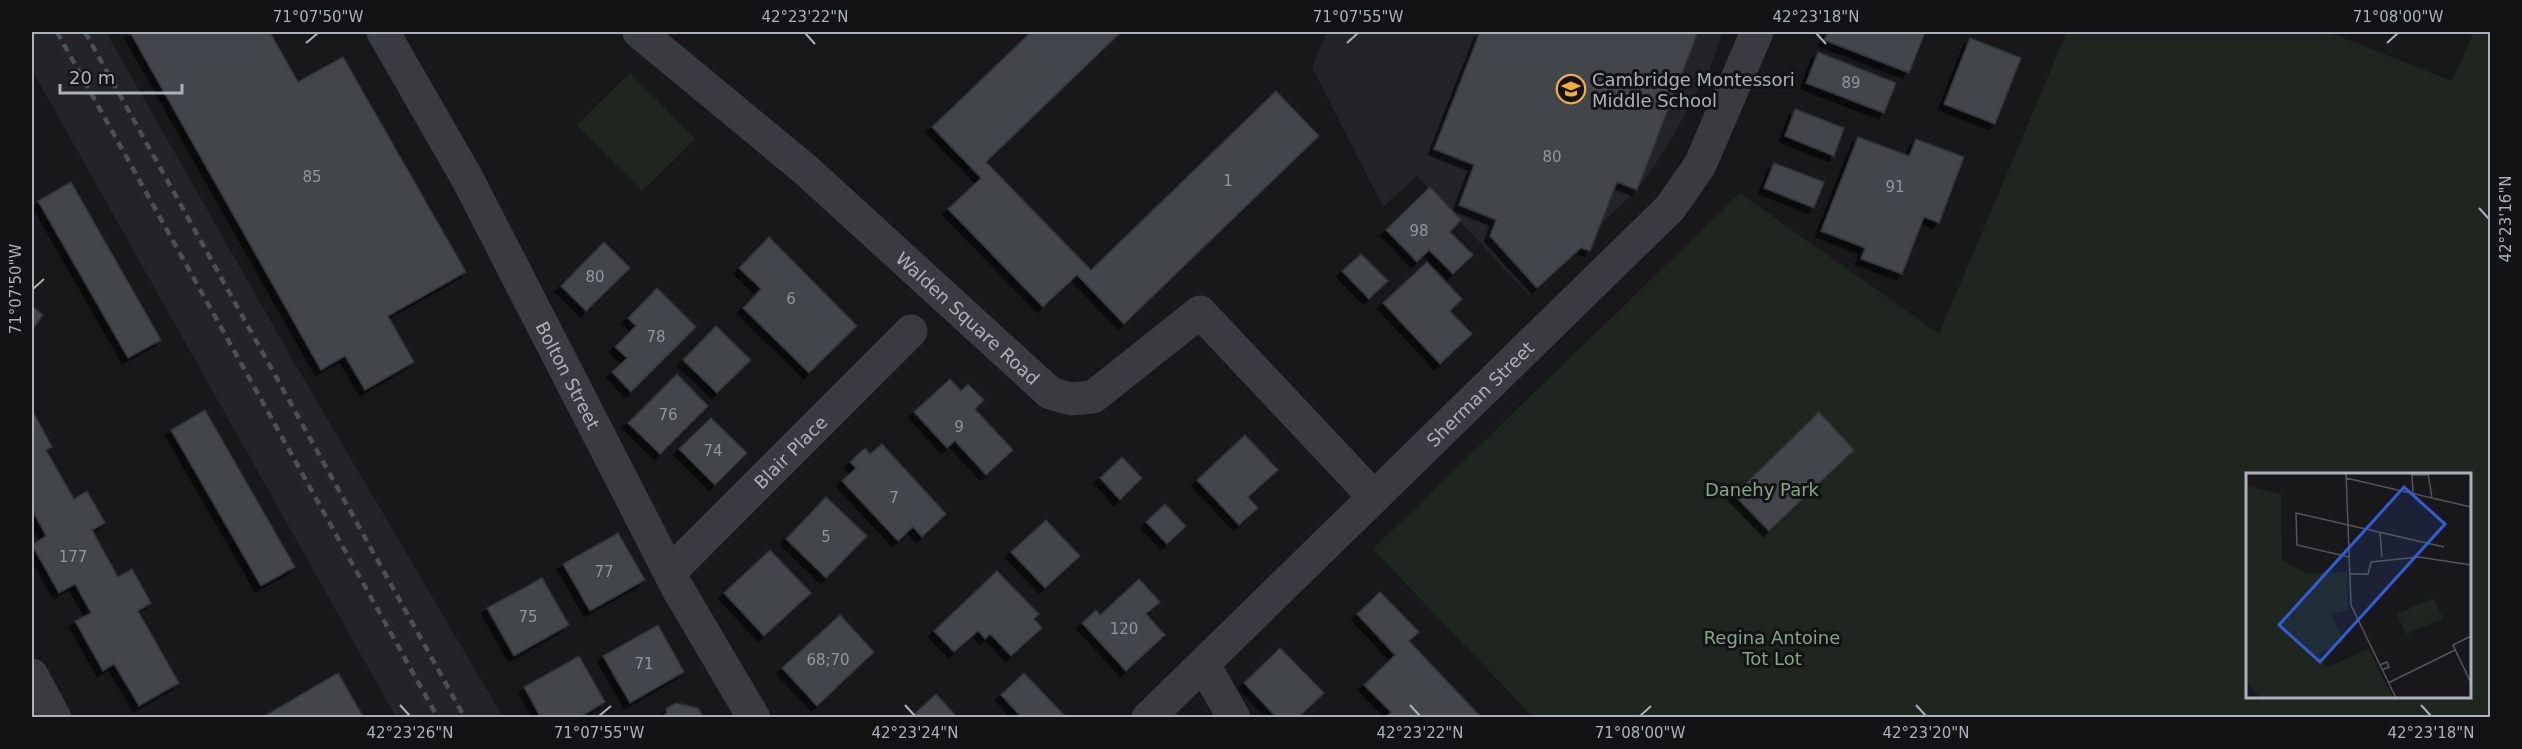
<svg xmlns="http://www.w3.org/2000/svg" width="2522" height="749" font-family="'DejaVu Sans',sans-serif">
  <style>
    .built { fill: #242428 }
    .green { fill: #1e261f; fill-rule: evenodd }
    .building { fill: #424448; stroke: #323337; stroke-width: 1.5; filter: url(#shadow) }
    .lines { fill: none; stroke-linecap: round; stroke-linejoin: round }
    .minor { stroke: #393b40; stroke-width: 33 }
    .tertiary { stroke: #393b40; stroke-width: 33 }
    .rail { stroke: #4c4f55; stroke-width: 4.5; stroke-dasharray: 8 6; stroke-linecap: butt }
    .ticks { fill: none; stroke: #abb0ba; stroke-width: 2 }
    .labels { text-anchor: middle; dominant-baseline: central; stroke-width: 6; stroke-linejoin: round; paint-order: stroke }
    .number-label { font-size: 15px; fill: #91959e }
    .poi-label { font-size: 18px; fill: #abb0ba; stroke: #131316; text-anchor: start }
    .street-label { font-size: 18px; fill: #abb0ba; stroke: #131316 }
    .park-label { font-size: 18px; fill: #82a682; stroke: #131316 }
    .inset-road { fill: none; stroke: #53555b; stroke-width: 1.5 }
    .view { fill: #325dd4; fill-opacity: 0.15; stroke: #325dd4; stroke-width: 3 }
    .inset-edge { fill: none; stroke: #abb0ba; stroke-width: 3 }
    .neatline { fill: none; stroke: #abb0ba; stroke-width: 2 }
    .ticks-label { font-size: 15px; text-anchor: middle; fill: #abb0ba }
  </style>
  <defs>
    <filter id="shadow"><feDropShadow dx="-5.5" dy="5.5" stdDeviation="0" flood-color="#0009"/></filter>
  </defs>
  <rect width="100%" height="100%" fill="#18181b"/>
  <!-- built -->
  <g class="built">
    <polygon points="32,32 106,32 295,364 503,717 396,717 32,70"/>
    <polygon points="1327,32 1723,32 1709,70 1670,142 1652,169 1632,194 1529,295 1417,176 1383,207 1312,67"/>
  </g>
  <!-- green -->
  <g class="green">
    <path d="M2067 32H2328L2452 81 2474 32H2490V717H1533L1373 549 1740 193 1939 334ZM2248 474H2470V696H2248Z"/>
    <polygon points="630,73 695,139 642,191 577,125"/>
  </g>
  <!-- building -->
  <g class="building">
    <polygon points="130,32 275,32 271,34 298,82 343,57 466,272 388,316 414,362 365,390 345,356 321,370"/>
    <polygon points="1031,32 1121,32 986,162 1091,270 1276,91 1319,136 1124,324 1077,275 1043,307 948,209 981,178 932,127"/>
    <polygon points="1480,32 1698,32 1637,190 1617,182 1590,251 1581,248 1537,288 1490,236 1496,220 1459,205 1474,165 1434,149"/>
    <polygon points="1828,32 1925,32 1909,73 1824,40"/>
    <polygon points="1970,38 2021,58 1995,124 1944,104"/>
    <polygon points="1818,52 1896,83 1884,113 1806,83"/>
    <polygon points="1795,109 1844,128 1834,156 1785,136"/>
    <polygon points="1858,137 1909,156 1916,139 1964,157 1939,223 1924,217 1902,274 1861,259 1865,248 1821,231"/>
    <polygon points="1774,163 1824,182 1814,208 1764,188"/>
    <polygon points="71,182 161,340 128,358 38,201"/>
    <polygon points="1430,187 1461,220 1450,232 1473,255 1453,274 1429,250 1417,262 1386,230"/>
    <polygon points="769,237 857,326 809,373 743,308 761,289 739,268"/>
    <polygon points="604,242 630,268 586,311 561,286"/>
    <polygon points="1361,254 1388,281 1369,299 1342,271"/>
    <polygon points="1427,262 1462,299 1450,311 1472,334 1440,364 1383,303"/>
    <polygon points="657,288 696,327 631,392 612,372 627,358 615,347 636,326 628,318"/>
    <polygon points="32,306 43,315 32,330"/>
    <polygon points="716,326 751,360 717,393 683,360"/>
    <polygon points="677,374 708,406 660,454 628,423"/>
    <polygon points="950,379 961,391 968,384 984,400 975,409 1013,450 986,475 955,441 947,448 914,412"/>
    <polygon points="32,410 52,447 46,450 74,499 87,491 105,523 92,530 118,577 132,569 151,603 138,611 179,683 139,706 114,664 103,671 75,621 91,613 75,584 59,593 32,545 46,536 32,509"/>
    <polygon points="205,410 295,567 261,586 171,430"/>
    <polygon points="1819,412 1854,450 1769,531 1734,495"/>
    <polygon points="711,418 747,453 715,485 679,449"/>
    <polygon points="1245,435 1278,470 1248,497 1258,508 1239,525 1197,480"/>
    <polygon points="882,444 946,514 922,537 913,527 898,541 842,481 856,468 850,462 865,448 870,454"/>
    <polygon points="1122,457 1142,478 1120,500 1100,478"/>
    <polygon points="826,497 867,536 826,578 786,539"/>
    <polygon points="1165,504 1186,526 1167,544 1146,522"/>
    <polygon points="1046,520 1080,556 1045,588 1011,552"/>
    <polygon points="618,533 645,580 590,611 563,564"/>
    <polygon points="770,550 811,593 764,636 724,593"/>
    <polygon points="997,571 1039,614 1034,619 1042,628 1011,656 990,634 985,639 978,631 954,652 934,631"/>
    <polygon points="542,578 569,625 514,656 487,608"/>
    <polygon points="1139,579 1160,602 1146,614 1165,635 1126,671 1082,623 1096,610 1100,615"/>
    <polygon points="1380,592 1419,632 1409,641 1482,718 1390,718 1388,715 1391,712 1364,685 1395,655 1357,614"/>
    <polygon points="840,615 874,652 817,706 782,668"/>
    <polygon points="658,625 684,672 630,703 603,656"/>
    <polygon points="1280,648 1324,693 1298,718 1277,718 1244,683"/>
    <polygon points="579,656 605,702 579,718 541,718 524,687"/>
    <polygon points="338,673 364,718 261,718"/>
    <polygon points="1024,673 1066,717 1066,718 1022,718 1001,695"/>
    <polygon points="936,694 958,718 910,718"/>
    <polygon points="676,703 698,708 704,718 659,718 666,714 667,708"/>
  </g>
  <g class="lines">
    <!-- minor -->
    <g class="minor">
      <path id="s1" d="M383 32 467 178 678 589 754 718"/>
      <path id="s2" d="M639 32 807 171 1050 393 1071 399 1093 397 1200 312 1374 497"/>
      <path id="s3" d="M670 572 911 331"/>
      <polyline points="1204,665 1234,718"/>
      <polyline points="32,675 55,718"/>
    </g>
    <!-- tertiary -->
    <path class="tertiary" id="s4" d="M1148 718 1670 208 1700 165 1757 32"/>
    <!-- rail -->
    <g class="rail">
      <polyline points="57,32 438,718"/>
      <polyline points="85,32 465,718"/>
    </g>
  </g>
  <!-- ticks -->
  <path class="ticks" d="M805 33 815 44M1816 33 1826 44M306 43 318 33M1347 43 1358 33M2387 43 2398 33M2479 208 2489 219M33 289 44 279M400 705 410 716M905 705 915 716M1410 705 1420 716M1916 705 1926 716M2421 705 2431 716M599 716 611 706M1640 716 1651 706"/>
  <!-- icons -->
  <defs>
    <g id="school-ring" transform="scale(1.5)"><circle r="9.5" fill="#131316" stroke="#f4ac37" stroke-width="1.5"/><path d="M0-5L7-2L0 1L-7-2ZM-4 1L0 2.5L4 1V4Q0 6-4 4Z" fill="#f4ac37"/></g>
  </defs>
  <g fill-rule="evenodd">
    <use href="#school-ring" x="1571" y="89"/>
  </g>
  <g class="labels">
    <!-- number labels -->
    <g class="number-label">
      <text x="1851" y="83">89</text>
      <text x="1552" y="157">80</text>
      <text x="312" y="177">85</text>
      <text x="1228" y="181">1</text>
      <text x="1895" y="187">91</text>
      <text x="1419" y="231">98</text>
      <text x="595" y="277">80</text>
      <text x="791" y="299">6</text>
      <text x="656" y="337">78</text>
      <text x="668" y="415">76</text>
      <text x="959" y="427">9</text>
      <text x="713" y="451">74</text>
      <text x="894" y="498">7</text>
      <text x="826" y="537">5</text>
      <text x="73" y="557">177</text>
      <text x="604" y="572">77</text>
      <text x="528" y="617">75</text>
      <text x="1124" y="629">120</text>
      <text x="828" y="660">68;70</text>
      <text x="644" y="664">71</text>
    </g>
    <!-- poi labels -->
    <g class="poi-label">
      <text x="1592" y="79">Cambridge Montessori<tspan x="1592" dy="21">Middle School</tspan></text>
    </g>
    <!-- street labels -->
    <g class="street-label">
      <text stroke="none"><textPath href="#s2" startOffset="436">Walden Square Road</textPath></text>
      <text stroke="none"><textPath href="#s1" startOffset="390">Bolton Street</textPath></text>
      <text stroke="none"><textPath href="#s4" startOffset="464">Sherman Street</textPath></text>
      <text stroke="none"><textPath href="#s3" startOffset="170">Blair Place</textPath></text>
    </g>
    <!-- park labels -->
    <g class="park-label">
      <text x="1762" y="489">Danehy Park</text>
      <text x="1772" y="637">Regina Antoine<tspan x="1772" dy="21">Tot Lot</tspan></text>
    </g>
  </g>
  <!-- overview -->
  <g transform="translate(2246 473)">
    <rect width="225" height="225" fill="#18181b"/>
    <path d="M0 13 35 21 36 87 60 100 101 99 102 137 85 141 98 169 73 181 79 195 123 176 147 225H14L0 209ZM187 125 197 145 160 161 151 141Z" fill="#1e261f"/>
    <path class="inset-road" d="M100 0 105 132 150 225M182 0 186 25M100 5 225 34M167 20 166 2H182M134 59 136 84M103 84 51 72 50 40 198 74M104 101H122L125 89 173 84 225 92M225 163 207 172 225 210M134 192 141 189 143 194 136 197M142 210 209 177"/>
    <path class="view" d="M158 14 199 51 74 189 33 152Z"/>
    <rect width="225" height="225" class="inset-edge"/>
  </g>
  <!-- border -->
  <rect width="2522" height="749" fill="none" stroke="#131316" stroke-width="66"/>
  <!-- scale -->
  <path d="M60 84v9h122v-9" fill="none" stroke="#abb0ba" stroke-width="3"/>
  <text x="69" y="84" font-size="18" fill="#abb0ba" stroke="#131316" stroke-width="4.5" paint-order="stroke">20 m</text>
  <rect x="33" y="33" width="2456" height="683" class="neatline"/>
  <g class="ticks-label">
    <text x="318" y="22">71°07'50"W</text>
    <text x="805" y="22">42°23'22"N</text>
    <text x="1358" y="22">71°07'55"W</text>
    <text x="1816" y="22">42°23'18"N</text>
    <text x="2398" y="22">71°08'00"W</text>
    <text transform="translate(2506 219) rotate(-90)" y="5">42°23'16"N</text>
    <text transform="translate(16 289) rotate(-90)" y="5">71°07'50"W</text>
    <text x="410" y="738">42°23'26"N</text>
    <text x="599" y="738">71°07'55"W</text>
    <text x="915" y="738">42°23'24"N</text>
    <text x="1420" y="738">42°23'22"N</text>
    <text x="1640" y="738">71°08'00"W</text>
    <text x="1926" y="738">42°23'20"N</text>
    <text x="2431" y="738">42°23'18"N</text>
  </g>
</svg>
